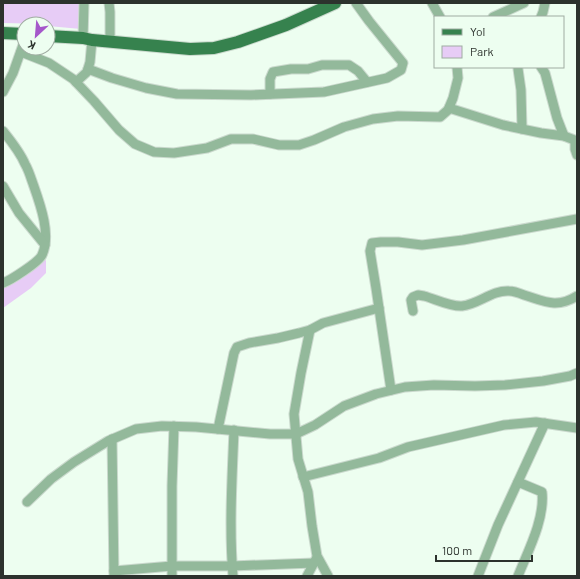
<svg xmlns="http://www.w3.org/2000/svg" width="580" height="579" font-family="Barlow,sans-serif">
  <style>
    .green { fill: #e7ccf6 }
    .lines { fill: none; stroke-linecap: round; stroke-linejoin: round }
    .minor-casing { stroke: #cad9cd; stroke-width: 11 }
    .major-casing { stroke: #cad9cd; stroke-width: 14 }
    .minor { stroke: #93b99b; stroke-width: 9 }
    .major { stroke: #36824e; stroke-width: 12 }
  </style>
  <rect width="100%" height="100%" fill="#edfef0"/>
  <!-- green -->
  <g class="green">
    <polygon points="3,3 86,3 81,29 48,26 48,24 3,23"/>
    <polygon points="46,260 46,273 31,288 3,308 3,280 13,274"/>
  </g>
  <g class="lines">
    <!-- minor casing -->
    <g class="minor-casing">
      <g id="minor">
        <polyline points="109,3 110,12 110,41"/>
        <polyline points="432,3 440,17"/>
        <polyline points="493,17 524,3"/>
        <polyline points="541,17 543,12 545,3"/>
        <polyline points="83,38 84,3"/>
        <polyline points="21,52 49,63 73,79 94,101 119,130 135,144 154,152 174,153 207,148 231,139 253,139 279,145 299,145 314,140 344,127 373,119 398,116 440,117 448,110 453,98 458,78 457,67"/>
        <polyline points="541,67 545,73 557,118 564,136"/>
        <polyline points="88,69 112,78 146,88 177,94 251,95 324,92 387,78 401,70 403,63 369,21 356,3"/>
        <polyline points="518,69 521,90 522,129"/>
        <polyline points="76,82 87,72 90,62 92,40"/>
        <polyline points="3,92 13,73 24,42"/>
        <polyline points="270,94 270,79 273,72 291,69 308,69 322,65 349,65 358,71 367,82"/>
        <polyline points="449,108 503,125 541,133 564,136 577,141"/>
        <path d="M3 131C11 141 20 152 25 164 28 169 30 175 32 181 39 201 52 234 42 255 39 262 11 280 3 283"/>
        <polyline points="575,141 575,149 577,155"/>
        <polyline points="3,186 19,213 45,245"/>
        <path d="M413 311 411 300 413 297 418 295 424 296C435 299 451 307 462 306 479 304 492 290 509 291 514 291 519 293 524 295 544 301 556 309 577 296"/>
        <polyline points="310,330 301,373 294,414 298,459 308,492 312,526 317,556 328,576"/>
        <polyline points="391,390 376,288 370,251 372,243 381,242 398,242 422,245 463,240 577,219"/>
        <polyline points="218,429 234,353 237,347 249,343 278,338 299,333 310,330 323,323 379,308"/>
        <polyline points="112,439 114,576"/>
        <polyline points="303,477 379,458 408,447 504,425 536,422 577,428"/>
        <polyline points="27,502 51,479 74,462 108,441 136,429 162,426 196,427 270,434 296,434 315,425 344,406 376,394 405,387 434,385 475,386 505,385 543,381 570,376 577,373"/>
        <polyline points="114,571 172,566 232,566 314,563"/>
        <polyline points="172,576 172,486 174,426"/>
        <path d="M233 576C229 528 232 479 234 430"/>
        <polyline points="307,576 316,559"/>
        <polyline points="478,576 498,525 545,423"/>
        <path d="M518 576C528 551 545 519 542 492L518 482"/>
      </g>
    </g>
    <!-- major casing -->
    <g class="major-casing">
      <g id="major">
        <polyline points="3,33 24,34"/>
        <polyline points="48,36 83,38 92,40 190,49 214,48 238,42 286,25 335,3"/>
      </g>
    </g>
    <!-- minor -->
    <use href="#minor" class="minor"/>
    <!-- major -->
    <use href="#major" class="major"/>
  </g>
  <!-- border -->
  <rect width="580" height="579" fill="none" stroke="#2c322d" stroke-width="8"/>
  <!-- legend -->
  <rect x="434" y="16" width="130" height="52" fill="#edfef0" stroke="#a0aca2"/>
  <rect x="442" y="29" width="20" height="6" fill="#36824e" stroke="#a0aca2"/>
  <text x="470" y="36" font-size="12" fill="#2c322d">Yol</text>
  <rect x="442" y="46" width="20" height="12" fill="#e7ccf6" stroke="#a0aca2"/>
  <text x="470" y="56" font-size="12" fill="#2c322d">Park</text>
  <!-- north arrow -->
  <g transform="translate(36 36) rotate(206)"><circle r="19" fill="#edfef0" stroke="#a0aca2"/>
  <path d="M0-3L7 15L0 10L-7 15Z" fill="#a558ca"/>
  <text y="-6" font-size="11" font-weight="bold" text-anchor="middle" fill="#2c322d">K</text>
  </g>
  <!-- scale -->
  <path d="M436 555v6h96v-6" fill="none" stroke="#2c322d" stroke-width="2"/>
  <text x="442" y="555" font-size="12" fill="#2c322d" stroke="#edfef0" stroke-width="3" paint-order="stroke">100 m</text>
</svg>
